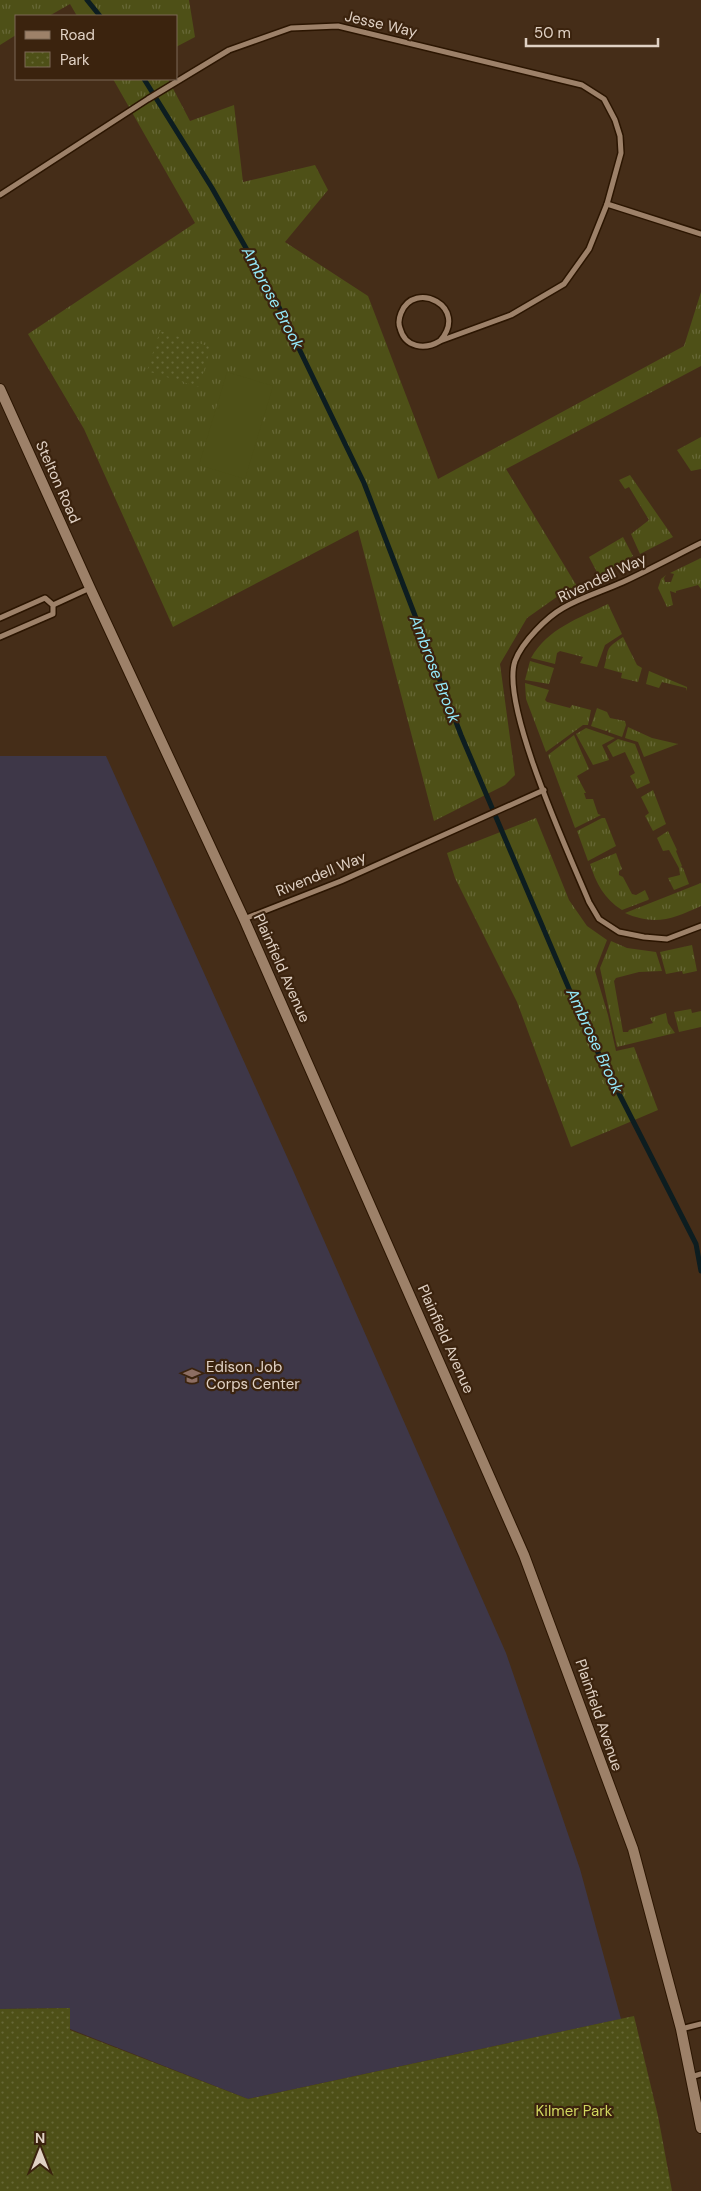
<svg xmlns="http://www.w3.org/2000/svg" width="701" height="2191" font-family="'DM Sans',sans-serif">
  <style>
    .education { fill: #3e3748 }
    .grass { fill: url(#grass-tufts) }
    .park { fill: url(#park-dots) }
    .pitch { fill: #4e5017 }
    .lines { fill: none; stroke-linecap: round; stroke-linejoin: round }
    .stream { stroke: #0d1d20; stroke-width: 5 }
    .minor-casing { stroke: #2b1501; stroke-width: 8 }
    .secondary-casing { stroke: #2b1501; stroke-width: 12 }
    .minor { stroke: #9d8169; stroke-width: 5 }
    .secondary { stroke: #9d8169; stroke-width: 10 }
    .labels { text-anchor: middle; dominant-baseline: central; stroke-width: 4.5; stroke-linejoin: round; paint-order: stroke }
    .street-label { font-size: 15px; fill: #e0d1c4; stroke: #3b230e }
    .poi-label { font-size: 15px; fill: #e0d1c4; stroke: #3b230e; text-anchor: start }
    .park-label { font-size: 15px; fill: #d1d75f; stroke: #3b230e }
    .water-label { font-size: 16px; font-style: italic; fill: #94e9fa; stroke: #3b230e }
  </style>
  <defs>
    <pattern id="grass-tufts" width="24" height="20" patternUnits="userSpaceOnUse" patternTransform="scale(1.25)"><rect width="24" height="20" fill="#4e5017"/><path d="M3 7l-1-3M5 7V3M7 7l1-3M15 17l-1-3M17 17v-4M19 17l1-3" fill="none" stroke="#676837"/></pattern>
    <pattern id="park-dots" width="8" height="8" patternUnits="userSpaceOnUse" patternTransform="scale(1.25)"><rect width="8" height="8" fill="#4e5017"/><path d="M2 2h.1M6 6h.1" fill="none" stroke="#676837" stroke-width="1.8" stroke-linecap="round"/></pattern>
  </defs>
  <rect width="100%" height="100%" fill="#452d18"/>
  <!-- education -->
  <polygon class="education" points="0,756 106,756 292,1168 506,1653 580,1869 621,2019 248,2099 70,2029 70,2008 0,2009"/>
  <!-- grass -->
  <g class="grass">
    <polygon points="0,0 189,0 195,37 176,47 176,16 77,16 70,4 49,16 16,16 16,35 0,45"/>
    <polygon points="113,79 168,79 190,121 234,105 243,182 315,165 328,190 285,242 368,296 438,479 684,346 701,292 701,366 506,469 578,588 568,589 527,618 500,664 515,775 505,785 434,821 358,530 173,627 84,429 28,334 195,223"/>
    <polygon points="701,437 701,469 691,471 677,450"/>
    <polygon points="630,475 673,537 640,554 631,534 649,520 629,487 625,489 619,480"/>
    <polygon points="623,537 633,556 599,576 589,557"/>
    <polygon points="701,558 701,589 698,585 676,591 676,593 670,591 673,605 667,607 658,588 661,579 666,575 664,578 665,582 671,582 674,574 670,573"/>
    <path d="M608 604 622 634 605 645 597 667 580 663 583 657 560 651 557 653 555 664 531 658C547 629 579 618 608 604Z"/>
    <path d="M623 637 637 665 642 668 638 682 621 678 622 673 604 668C610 648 603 650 623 637Z"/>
    <polygon points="530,661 554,668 549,684 525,680"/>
    <polygon points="649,671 687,687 687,691 686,688 662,682 659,688 646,684"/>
    <polygon points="525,683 549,690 545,700 547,702 570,708 572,705 591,710 588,725 583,725 546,752 526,699"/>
    <polygon points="597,708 607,712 610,718 625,721 626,725 622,737 608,732 608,730 606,731 591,726"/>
    <polygon points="628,727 652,738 678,744 644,757 638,742 625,738"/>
    <polygon points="586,728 615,738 602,745 609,760 593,765 576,734"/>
    <polygon points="574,735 589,769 577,776 586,793 584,793 586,799 593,799 598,814 601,815 575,828 548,755"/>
    <polygon points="618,739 635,744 650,783 637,789 630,776 635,773 625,752 613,757 607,746"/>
    <polygon points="653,790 666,824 653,831 645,816 649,813 641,797"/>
    <polygon points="536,818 569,900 587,926 607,940 595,971 608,1015 616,1051 634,1047 658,1110 571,1147 517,1002 455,878 447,853"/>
    <polygon points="602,818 605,818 616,846 588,861 577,831"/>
    <polygon points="668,831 677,850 676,851 682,866 680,867 683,868 689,884 674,890 668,878 680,875 679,868 669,850 663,851 657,838"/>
    <path d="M616 853 622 869 619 871V875L623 877 632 894 636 895 645 890 649 899 648 900 622 910C604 899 596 883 590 864Z"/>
    <path d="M701 883V906C673 919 655 926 625 913Z"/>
    <polygon points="611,941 627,948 656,952 662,971 639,972 616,978 614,981 623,1032 628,1032 629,1030 653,1023 650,1018 666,1013 668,1023 675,1033 617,1047 600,968"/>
    <polygon points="692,945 697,971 683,974 682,971 666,974 660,952"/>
    <polygon points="691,1009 692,1013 701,1011 701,1027 679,1032 674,1012"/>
  </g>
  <!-- park -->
  <g class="park">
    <polygon points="160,331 211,347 199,387 147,371"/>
    <polygon points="70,2008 70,2030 248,2099 634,2016 658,2116 672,2191 0,2191 0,2009"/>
  </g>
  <!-- pitch -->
  <polygon class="pitch" points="227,372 273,386 245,479 199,465"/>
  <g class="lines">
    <!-- stream -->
    <g class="stream">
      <polyline points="87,0 100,16"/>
      <polyline points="144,79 212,188 276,301 364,483 461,735 587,1031 696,1244 701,1271"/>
    </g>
    <!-- minor casing -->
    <g class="minor-casing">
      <g id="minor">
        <path d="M0 195 148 99 229 50 291 28 338 26 582 85 604 99 615 120 620 136 621 153 607 204 589 249 564 284 511 315 440 341C425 350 405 348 400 328 398 323 399 318 401 313 414 279 470 307 440 341"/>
        <polyline points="607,204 701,234"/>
        <path d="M701 543C675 556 649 570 623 582 603 591 582 597 563 608 547 617 522 642 515 661 500 705 569 854 589 902L599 919 619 932 644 937 667 939 701 926"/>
        <polyline points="53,605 90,588"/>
        <polyline points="0,618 45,598 53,605 53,614 0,637"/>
        <polyline points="244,919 341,881 544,790"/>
        <polyline points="681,2029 701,2024"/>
        <polyline points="691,2077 701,2074"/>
      </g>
    </g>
    <!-- secondary casing -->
    <g class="secondary-casing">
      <polyline id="secondary" points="0,389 90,588 244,919 524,1555 633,1849 681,2029 701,2128"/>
    </g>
    <!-- minor -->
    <use href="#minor" class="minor"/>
    <!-- secondary -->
    <use href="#secondary" class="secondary"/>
  </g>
  <!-- icons -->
  <defs>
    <g id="university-bare" transform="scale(1.35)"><path d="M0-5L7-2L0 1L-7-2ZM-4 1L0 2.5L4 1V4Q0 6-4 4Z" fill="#8d6e63" stroke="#3b230e" stroke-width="2.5" paint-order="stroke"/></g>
  </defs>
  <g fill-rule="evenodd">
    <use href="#university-bare" x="192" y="1376"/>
  </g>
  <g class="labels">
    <!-- street labels -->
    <g class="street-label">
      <text transform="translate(381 24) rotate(13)">Jesse Way</text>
      <text transform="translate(58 482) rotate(66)">Stelton Road</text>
      <text transform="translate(602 578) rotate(-25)">Rivendell Way</text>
      <text transform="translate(321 874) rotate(-22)">Rivendell Way</text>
      <text transform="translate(282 968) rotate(66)">Plainfield Avenue</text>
      <text transform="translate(446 1339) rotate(66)">Plainfield Avenue</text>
      <text transform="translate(599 1715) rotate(71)">Plainfield Avenue</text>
    </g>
    <!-- poi labels -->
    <g class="poi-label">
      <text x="206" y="1367">Edison Job<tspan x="206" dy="17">Corps Center</tspan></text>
    </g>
    <!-- park labels -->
    <g class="park-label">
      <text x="574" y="2111">Kilmer Park</text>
    </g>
    <!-- water labels -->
    <g class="water-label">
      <text transform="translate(273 298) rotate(62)">Ambrose Brook</text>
      <text transform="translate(435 669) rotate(69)">Ambrose Brook</text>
      <text transform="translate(595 1041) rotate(65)">Ambrose Brook</text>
    </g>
  </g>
  <!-- legend -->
  <rect x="15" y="15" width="162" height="65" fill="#3b230e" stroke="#7d6957"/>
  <rect x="25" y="31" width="25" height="8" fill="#9d8169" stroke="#7d6957"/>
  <text x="60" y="40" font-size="15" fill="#e0d1c4">Road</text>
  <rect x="25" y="52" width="25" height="15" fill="url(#park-dots)" stroke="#7d6957"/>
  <text x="60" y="65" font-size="15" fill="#e0d1c4">Park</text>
  <!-- north arrow -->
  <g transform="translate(40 2151)" stroke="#3b230e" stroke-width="4" paint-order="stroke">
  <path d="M0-4L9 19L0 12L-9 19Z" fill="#e0d1c4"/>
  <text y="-8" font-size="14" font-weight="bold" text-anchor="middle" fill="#e0d1c4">N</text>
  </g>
  <!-- scale -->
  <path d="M526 38v8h132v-8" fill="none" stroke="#e0d1c4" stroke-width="2.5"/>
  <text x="534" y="38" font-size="15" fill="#e0d1c4" stroke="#3b230e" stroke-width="4" paint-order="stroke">50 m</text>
</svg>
